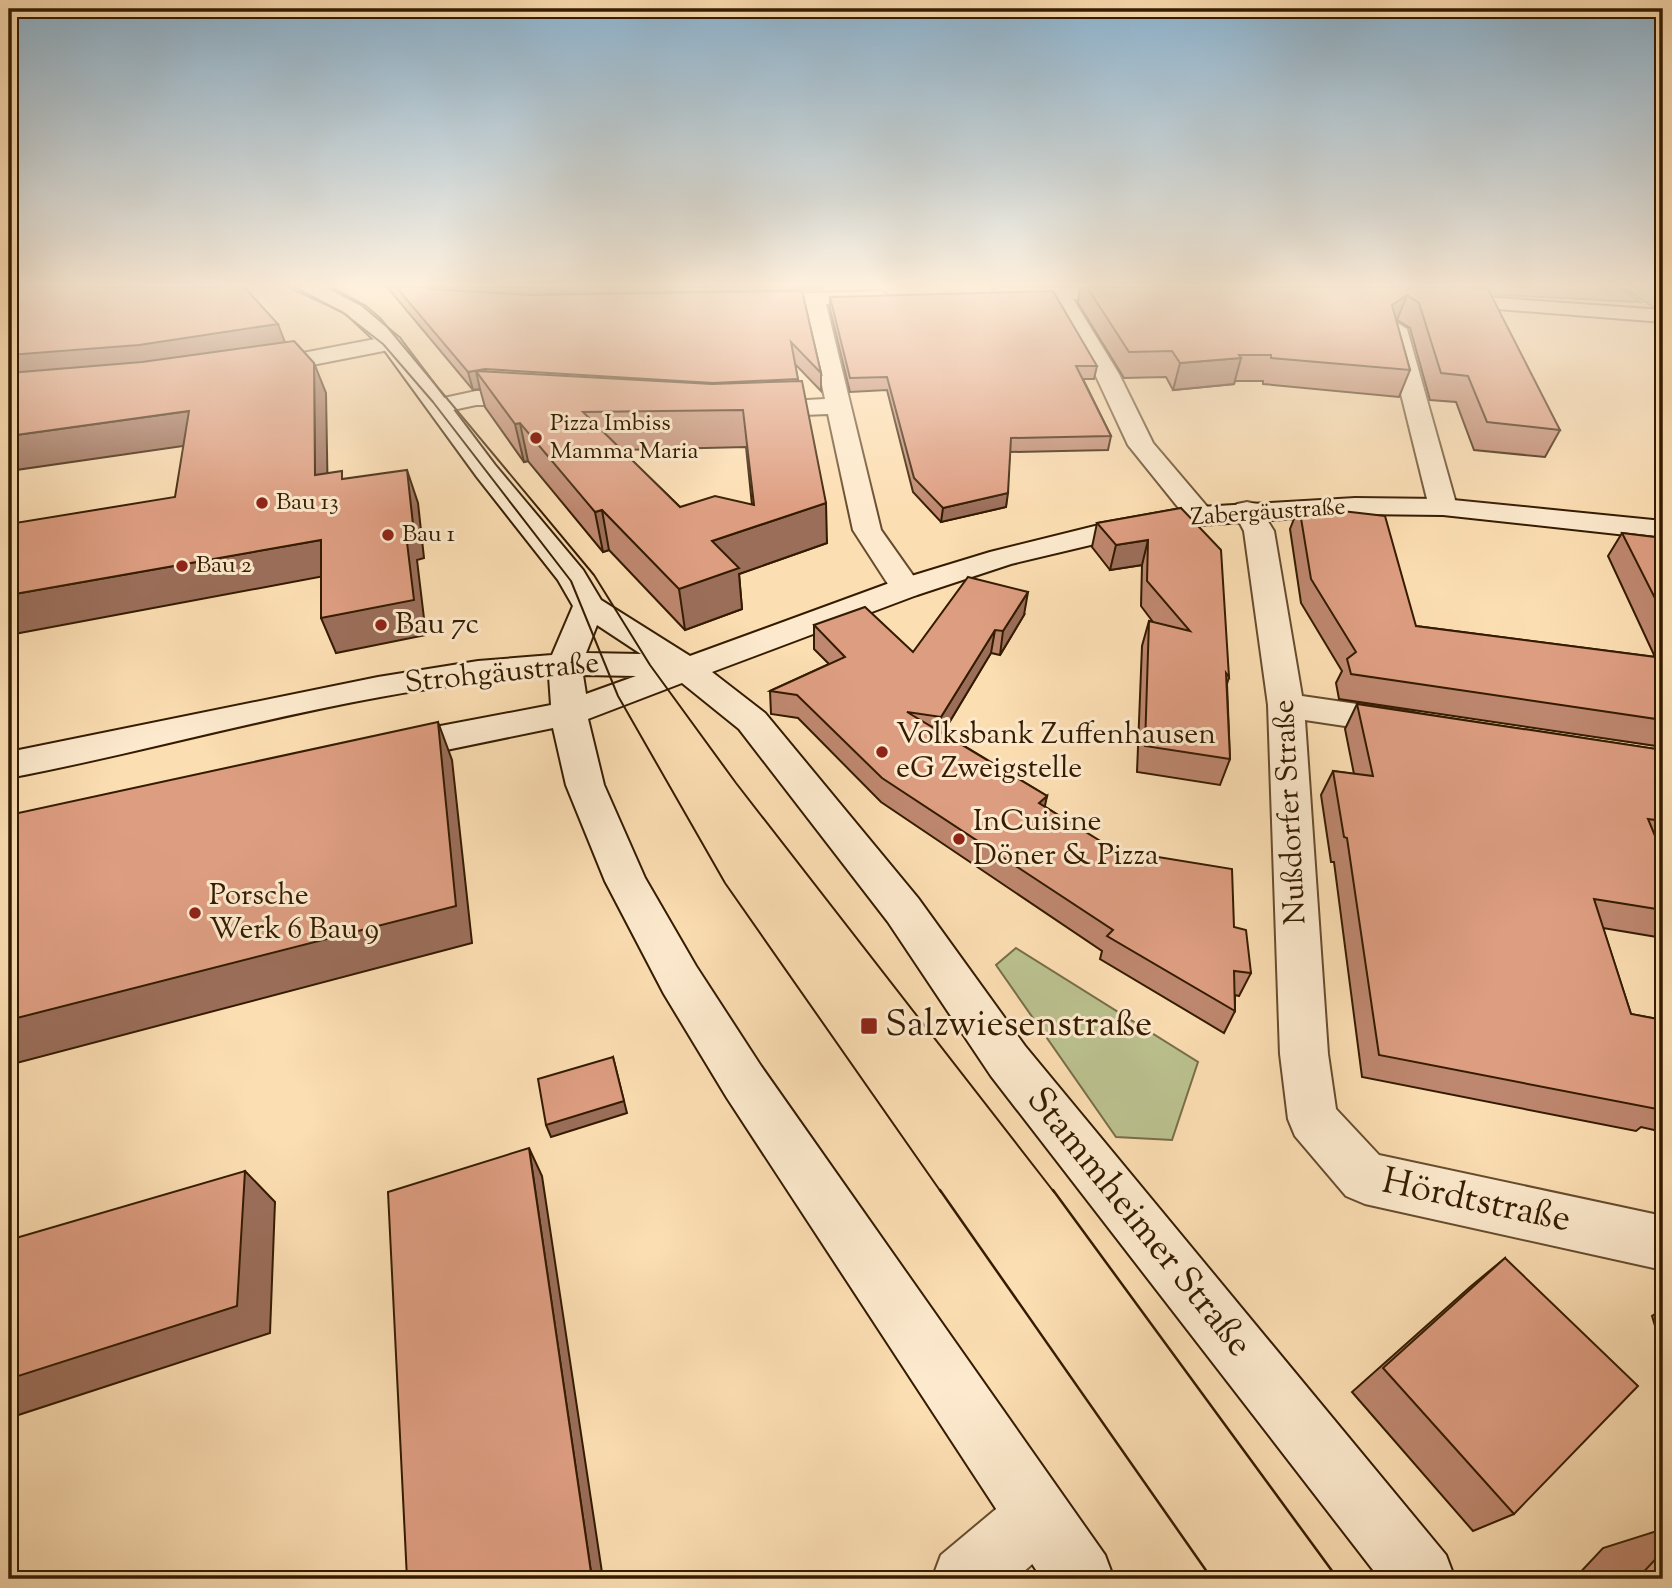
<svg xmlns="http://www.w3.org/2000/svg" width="1672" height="1588" font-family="'Sorts Mill Goudy',serif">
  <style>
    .green { fill: #bbc28f; stroke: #786e48; stroke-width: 2 }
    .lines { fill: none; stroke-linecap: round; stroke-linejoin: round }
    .street-casing { stroke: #664c2d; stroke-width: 4 }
    .secondary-casing { stroke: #341b00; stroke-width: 4 }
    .street { fill: #fdeace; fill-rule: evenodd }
    .secondary { fill: #fdeace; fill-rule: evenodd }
    .tram-far1 { stroke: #341b00; stroke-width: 2 }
    .tram { stroke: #341b00; stroke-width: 2.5 }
    .wall { fill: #be876f; stroke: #341b00; stroke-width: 2; fill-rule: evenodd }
    .shaded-wall { fill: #9b6e5a; stroke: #341b00; stroke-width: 2 }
    .building { fill: #dd9d81; stroke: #341b00; stroke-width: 2; fill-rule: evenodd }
    .poi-dot { fill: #8f2418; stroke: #fdeace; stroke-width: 2.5 }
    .labels { text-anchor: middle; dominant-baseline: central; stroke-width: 6; stroke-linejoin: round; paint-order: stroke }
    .far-poi-label { font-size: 24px; fill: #341b00; stroke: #fdeace; text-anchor: start }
    .far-street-label { font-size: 24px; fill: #341b00; stroke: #fdeace }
    .poi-label { font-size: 30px; fill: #341b00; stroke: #fdeace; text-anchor: start }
    .street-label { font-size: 30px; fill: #341b00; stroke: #fdeace }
    .near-poi-label { font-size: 37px; fill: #341b00; stroke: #fdeace; text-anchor: start }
    .near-street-label { font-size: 37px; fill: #341b00; stroke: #fdeace }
  </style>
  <rect width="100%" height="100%" fill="#fcdeb3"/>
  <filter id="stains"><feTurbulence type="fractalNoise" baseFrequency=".00286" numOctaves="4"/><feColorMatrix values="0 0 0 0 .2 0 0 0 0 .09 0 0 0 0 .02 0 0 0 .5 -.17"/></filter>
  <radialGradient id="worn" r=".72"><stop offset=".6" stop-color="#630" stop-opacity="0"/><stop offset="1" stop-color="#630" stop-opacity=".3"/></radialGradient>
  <!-- green -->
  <g class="green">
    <polygon points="1349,287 1619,287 1640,302"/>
    <polygon points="1623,287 1663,287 1663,312 1661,312"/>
    <polygon points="1016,948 1198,1062 1172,1140 1116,1137 996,965"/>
  </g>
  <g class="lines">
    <!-- street casing -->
    <g class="street-casing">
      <g id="street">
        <polygon points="1001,288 1137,288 1140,292 1137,296 1130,298 1073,299 1119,374 1153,443 1210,510 1214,516 1210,522 1200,525 1190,522 1128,445 1095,374 1052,299 994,298 991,294 994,290"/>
        <polygon points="881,291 891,297 888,301 826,304 881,530 922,588 917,595 906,597 895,595 853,530 828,414 755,417 746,415 743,410 746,405 755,403 825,399 805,304 753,305 743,299 746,295"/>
        <polygon points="1442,294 1663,310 1663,322 1435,304 1432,300"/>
        <polygon points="1396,322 1407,329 1457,507 1453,513 1443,515 1433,513 1429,507 1385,329"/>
        <polygon points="391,336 399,338 402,343 399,348 261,375 253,373 249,368 253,363 261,361"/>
        <polygon points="476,391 534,391 543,393 546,398 543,403 534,405 476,405 439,413 430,411 427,406 430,401"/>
        <polygon points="1247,502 1257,504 1274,531 1302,696 1405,711 1418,714 1423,723 1418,732 1405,735 1305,720 1328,1054 1336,1109 1379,1155 1663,1216 1663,1270 1365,1204 1346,1196 1295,1136 1288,1119 1280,1054 1268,705 1244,531 1233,510 1237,504"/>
        <polygon points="1037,1485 1060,1494 1069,1517 1060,1540 1015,1579 932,1579 941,1555 1014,1494"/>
      </g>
    </g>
    <!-- secondary casing -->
    <g class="secondary-casing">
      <path id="secondary" d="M297 287H324L361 306 399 338 495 465 583 570 601 600 690 656 895 581 990 552 1099 525 1200 507 1355 498 1443 499 1663 521V539L1443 515 1355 514 1200 525 1099 543 1011 564 917 595 712 672 765 713 918 898 1025 1046 1446 1555 1455 1579H1380L991 1076 888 922 739 729 682 683 588 719 604 785 645 878 696 966 761 1066 1105 1555 1114 1579H1042L727 1098 664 994 605 881 566 785 553 728 393 761 380 757 375 748 380 739 393 735 551 705 549 676C366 686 188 744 9 778V752L378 677 478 661 552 655 573 606 558 580 477 477 383 348 347 314ZM597 625 641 654 586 653ZM583 675 636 676 586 694Z"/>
    </g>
    <!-- street -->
    <use href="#street" class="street"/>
    <!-- secondary -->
    <use href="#secondary" class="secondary"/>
    <!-- tram-far1 -->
    <g class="tram-far1">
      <polyline points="288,287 342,312 383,344 433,402 571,581 618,696 725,883 941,1192"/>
      <polyline points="331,287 366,306 380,318 594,575 650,665 736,783 1054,1192"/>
    </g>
    <!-- tram -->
    <g class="tram">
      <polyline points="940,1190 1212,1579"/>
      <polyline points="1053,1190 1338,1579"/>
    </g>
  </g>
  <!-- wall -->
  <g class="wall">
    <path d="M387 287H822L823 289 530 295 802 291 821 373V391L795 364 827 543 739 574 742 609 685 630 609 550 603 552 528 461 524 462 485 407 480 389 473 390ZM746 447 752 505 680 507 621 450Z"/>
    <polygon points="1080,287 1454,287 1560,430 1545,457 1474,450 1456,402 1430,400 1410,328 1397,320 1396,321 1410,370 1399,397 1263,384 1263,381 1235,381 1234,384 1173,390 1166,377 1124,378 1078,303"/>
    <polygon points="830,297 1097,366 1094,379 1083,379 1111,436 1108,450 1010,452 1006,507 941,522 913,492 887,390 850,392 830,309"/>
    <polygon points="1299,506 1416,626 1655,657 1608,556 1622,533 1663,538 1663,747 1339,699 1336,683 1342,671 1301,603 1290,529"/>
    <polygon points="1181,508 1229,677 1227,684 1230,759 1220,785 1137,772 1142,646 1149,621 1153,622 1141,606 1142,565 1110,570 1092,547 1097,523"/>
    <polygon points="1024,615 1000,655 991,653 943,733 1047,796 1044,806 1234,927 1251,973 1239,996 1235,995 1235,1011 1224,1033 1100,959 1102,951 881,802 798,718 771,714 770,691 829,664 814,649 814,625 913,652"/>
    <polygon points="1357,704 1663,750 1663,849 1661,848 1663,855 1663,938 1603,928 1631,1014 1663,1020 1663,1132 1641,1127 1636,1131 1362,1077 1334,862 1331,862 1321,795 1333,771 1354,774 1345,729"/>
    <polygon points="1505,1258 1514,1514 1473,1531 1352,1392 1470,1287"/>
    <polygon points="1663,1309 1663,1352 1652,1316"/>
    <polygon points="1663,1529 1663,1579 1574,1579 1603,1548"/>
  </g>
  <!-- shaded-wall -->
  <g class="shaded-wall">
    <polygon points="1407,295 1397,320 1382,330 1392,305"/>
    <polygon points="278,324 289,353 9,388 9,355"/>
    <polygon points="1241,358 1234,384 1173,390 1180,363"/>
    <polygon points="314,363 326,393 328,508 315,475"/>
    <polygon points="485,369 489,387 476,371 480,389 473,390 468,372"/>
    <polygon points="189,411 204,443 9,471 9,436"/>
    <polygon points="520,423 528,461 524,462 515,424"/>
    <polygon points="407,470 418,503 424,558 417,560 426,635 336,653 321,618 405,526"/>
    <polygon points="1008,493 1006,507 941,522 943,508"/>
    <polygon points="826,503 827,543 739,574 742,609 685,630 679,589 712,541"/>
    <polygon points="602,510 609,550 603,552 595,512"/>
    <polygon points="321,540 335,574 9,635 9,595"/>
    <polygon points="1148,540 1142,565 1110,570 1116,545"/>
    <polygon points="1028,592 1024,615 1000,655 1003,631"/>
    <polygon points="995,630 991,653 938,741 941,717"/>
    <polygon points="438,722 452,760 472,943 9,1065 9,1020"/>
    <polygon points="1047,796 1042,820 1039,803"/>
    <polygon points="613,1057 627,1113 551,1137 546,1125"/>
    <polygon points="529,1148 542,1176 603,1579 592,1579"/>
    <polygon points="245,1171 275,1202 270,1333 9,1418 9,1379"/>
  </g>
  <!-- building -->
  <g class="building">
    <polygon points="9,287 244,287 278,324 139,345 9,355"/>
    <polygon points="396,287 429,287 430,289 530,295 802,291 821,373 791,342 798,379 713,383 485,369 468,372"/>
    <polygon points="1087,287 1454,287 1488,289 1560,430 1487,422 1468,376 1441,373 1419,303 1407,295 1392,305 1410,370 1271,358 1271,355 1239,355 1241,358 1180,363 1172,351 1129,352"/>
    <polygon points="1053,291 1097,366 1076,366 1111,436 1011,438 1008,493 943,508 914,478 887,377 850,378 830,297"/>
    <polygon points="294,341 314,363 315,475 342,471 342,479 407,470 413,524 405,526 414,600 321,618 321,540 9,595 9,524 175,497 189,411 9,436 9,373 142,362"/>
    <path d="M476 371 712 384 802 381 826 503 712 541 739 568 679 589 602 510 595 512 520 423 515 424ZM743 410 754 505 715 496 680 507 583 412Z"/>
    <polygon points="1299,506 1385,516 1416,626 1663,658 1663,720 1351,674 1347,659 1356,652 1311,579"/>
    <polygon points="1181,508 1221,550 1229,677 1226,673 1230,759 1145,746 1149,621 1190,631 1147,581 1148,540 1116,545 1097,523"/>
    <polygon points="1622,533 1663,538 1663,614"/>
    <polygon points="968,577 1028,592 1003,631 995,630 941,717 907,712 1047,796 1039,803 1115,850 1232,869 1234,927 1246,930 1251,973 1234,971 1235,1011 1107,936 1113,930 882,778 797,695 770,691 845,657 814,625 865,607 913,652"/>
    <polygon points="1357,704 1663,750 1663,821 1648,819 1663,855 1663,910 1594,899 1631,1014 1663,1020 1663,1105 1660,1104 1662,1110 1379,1055 1347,838 1344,837 1333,771 1373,776"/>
    <polygon points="438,722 456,906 9,1020 9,815"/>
    <polygon points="613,1057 624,1101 546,1125 538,1079"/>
    <polygon points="529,1148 592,1579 407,1579 388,1192"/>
    <polygon points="245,1171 237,1306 9,1379 9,1240"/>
    <polygon points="1505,1258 1638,1386 1514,1514 1383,1368"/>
    <polygon points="1663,1551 1663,1579 1637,1579"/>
  </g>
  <!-- sky -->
  <linearGradient id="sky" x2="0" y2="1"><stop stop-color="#8cb6d4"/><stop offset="0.56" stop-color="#fef0dd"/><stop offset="1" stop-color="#fef0dd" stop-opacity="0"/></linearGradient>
  <rect width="1672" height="510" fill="url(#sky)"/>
  <!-- markers -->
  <g class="poi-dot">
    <circle cx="536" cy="438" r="7"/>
    <circle cx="262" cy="503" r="7"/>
    <circle cx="388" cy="535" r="7"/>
    <circle cx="182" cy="566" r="7"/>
    <circle cx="381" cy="625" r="7"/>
    <circle cx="882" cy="752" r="7"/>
    <circle cx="959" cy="839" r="7"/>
    <circle cx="195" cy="913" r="7"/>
    <rect x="860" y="1017" width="18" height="18" rx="3.5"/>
  </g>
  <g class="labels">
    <!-- far-poi labels -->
    <g class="far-poi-label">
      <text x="550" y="424">Pizza Imbiss<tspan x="550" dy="28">Mamma Maria</tspan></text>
      <text x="276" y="503">Bau 13</text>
      <text x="402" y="535">Bau 1</text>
      <text x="196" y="566">Bau 2</text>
    </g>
    <!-- far-street labels -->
    <g class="far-street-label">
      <text transform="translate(1268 513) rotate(-4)">Zabergäustraße</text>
    </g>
    <!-- poi labels -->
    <g class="poi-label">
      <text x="395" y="625">Bau 7c</text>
      <text x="896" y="735">Volksbank Zuffenhausen<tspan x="896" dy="34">eG Zweigstelle</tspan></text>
      <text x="973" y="822">InCuisine<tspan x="973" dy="34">Döner &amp; Pizza</tspan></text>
      <text x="209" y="896">Porsche<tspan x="209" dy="34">Werk 6 Bau 9</tspan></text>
    </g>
    <!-- street labels -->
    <g class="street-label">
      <text transform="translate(502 674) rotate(-6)">Strohgäustraße</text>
      <text transform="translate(1291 812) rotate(-93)">Nußdorfer Straße</text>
    </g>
    <!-- near-poi labels -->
    <g class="near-poi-label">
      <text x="885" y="1026">Salzwiesenstraße</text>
    </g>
    <!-- near-street labels -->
    <g class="near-street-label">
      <text transform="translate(1476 1202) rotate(12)">Hördtstraße</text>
      <text transform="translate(1138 1223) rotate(51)">Stammheimer Straße</text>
    </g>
  </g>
  <!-- margin -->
  <rect width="1672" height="1588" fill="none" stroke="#fcdeb3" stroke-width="35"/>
  <rect x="10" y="10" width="1651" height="1567" fill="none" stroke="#341b00" stroke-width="3.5"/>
  <rect x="18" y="18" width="1637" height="1553" fill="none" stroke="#341b00" stroke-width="2"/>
  <rect width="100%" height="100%" filter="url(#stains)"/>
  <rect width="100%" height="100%" fill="url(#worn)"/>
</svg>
